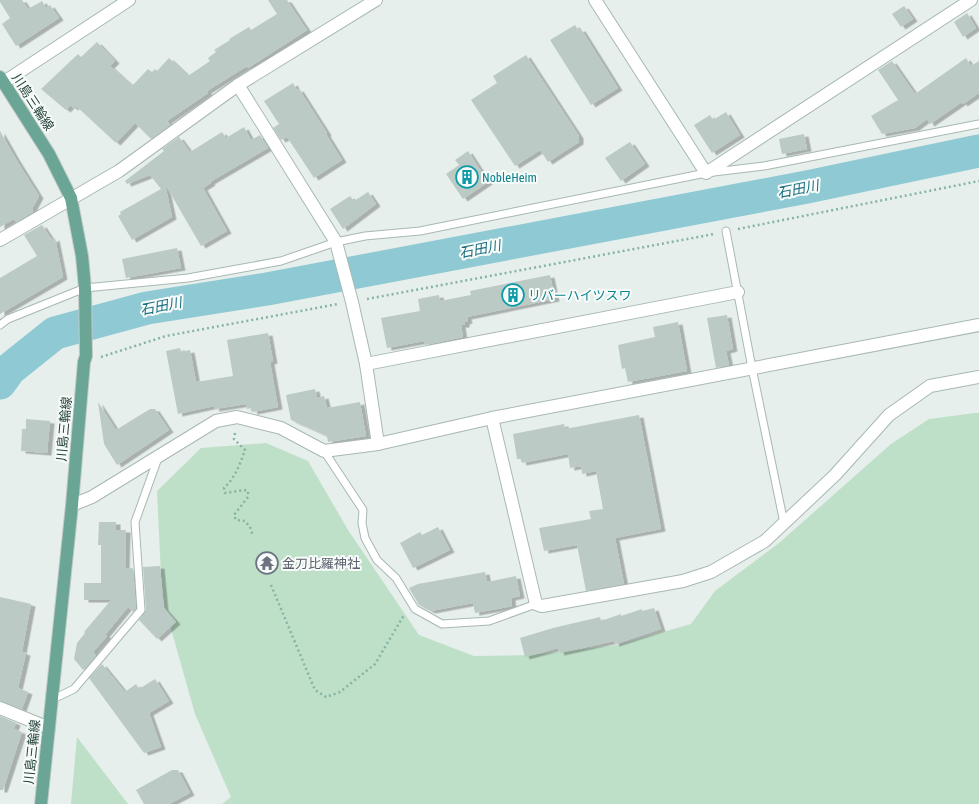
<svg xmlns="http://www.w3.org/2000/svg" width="979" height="804" font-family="'Asap Condensed','Noto Sans JP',sans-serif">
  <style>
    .green { fill: #bfe0c8 }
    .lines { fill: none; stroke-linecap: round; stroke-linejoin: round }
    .river { stroke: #8ec9d4; stroke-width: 33 }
    .building { fill: #bbcac4; filter: url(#shadow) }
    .lane-casing { stroke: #a8b8b2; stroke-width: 9 }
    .street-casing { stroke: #a8b8b2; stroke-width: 14 }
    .primary-casing { stroke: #c2cac8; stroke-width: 14 }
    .path { stroke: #86b3a5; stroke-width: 2.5; stroke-dasharray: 2 3; stroke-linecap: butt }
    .lane { stroke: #fff; stroke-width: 7 }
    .street { stroke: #fff; stroke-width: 12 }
    .primary { stroke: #6aa596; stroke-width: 12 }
    .labels { text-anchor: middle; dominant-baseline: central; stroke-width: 4; stroke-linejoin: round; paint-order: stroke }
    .street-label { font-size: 13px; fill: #24423a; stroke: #f7fbf9 }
    .culture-label { font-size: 13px; fill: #0d838f; stroke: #f7fbf9; text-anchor: start }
    .worship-label { font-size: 13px; fill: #5b616d; stroke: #f7fbf9; text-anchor: start }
    .water-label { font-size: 14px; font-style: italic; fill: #1c6f80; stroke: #f7fbf9 }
  </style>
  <defs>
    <filter id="shadow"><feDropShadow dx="4.5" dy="2.5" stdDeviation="0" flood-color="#0004"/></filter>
  </defs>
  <rect width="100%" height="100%" fill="#e6efeb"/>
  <!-- green -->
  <g class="green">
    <polygon points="975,413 979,413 979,804 222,804 231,797 195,714 162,597 157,491 201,448 266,443 308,461 348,530 419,635 474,656 533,655 618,645 691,624 715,591 779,543 891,444 929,419"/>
    <polygon points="77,737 128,804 71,804"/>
  </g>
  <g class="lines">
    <!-- river -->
    <polyline class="river" points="0,383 10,369 55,333 147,308 267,289 807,187 979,151"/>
  </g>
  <!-- building -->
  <g class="building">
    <polygon points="0,0 22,0 28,9 42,1 46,8 50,5 59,18 16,46 2,24 10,18 0,2"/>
    <polygon points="268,0 287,0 307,30 248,68 247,66 207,91 208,93 167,121 170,125 151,139 135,123 116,143 76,106 73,108 71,105 66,110 41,89 78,54 81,57 97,42 115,61 110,66 132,86 148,69 152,72 155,69 157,71 169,58 188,76 210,61 208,58 216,52 214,50 230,40 229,39 249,27 251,30 277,14"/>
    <polygon points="904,6 913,19 901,27 892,14"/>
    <polygon points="967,13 976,28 963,37 954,22"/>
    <polygon points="575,25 578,30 581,29 618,88 591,105 550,40"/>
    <polygon points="526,55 579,136 579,142 548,162 540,150 515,166 471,100 497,83 493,76"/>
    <polygon points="966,58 971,66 979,61 979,93 963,104 962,102 930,124 927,119 915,128 882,134 871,116 898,100 878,70 892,61 915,94"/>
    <polygon points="293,83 297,90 299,89 327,133 326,134 342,160 314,178 287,137 281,140 273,128 279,124 264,101"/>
    <polygon points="726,112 740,135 712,153 694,125 710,115 713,120"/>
    <polygon points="244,127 251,140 260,135 268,148 210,182 211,183 203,188 227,231 201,246 165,184 172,217 132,240 118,216 121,214 120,212 161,189 150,175 127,184 125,181 164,151 162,149 179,137 190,152 222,132 226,138"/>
    <polygon points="0,131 16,159 39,196 32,209 33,212 16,222 14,219 0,227"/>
    <polygon points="804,134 807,149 782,154 779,139"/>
    <polygon points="630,142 645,164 621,181 605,158"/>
    <polygon points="468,151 488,182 463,199 446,174 459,165 455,160"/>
    <polygon points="368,192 376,204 343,229 330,209 350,196 354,201"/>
    <polygon points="42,225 52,240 55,238 63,277 0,314 0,278 37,256 24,235"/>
    <polygon points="177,248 181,268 126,278 122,259"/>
    <polygon points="550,275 555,299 467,317 468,321 465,322 465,325 461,325 463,337 425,345 424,341 387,348 381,318 420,311 418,299 439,295 440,301 471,295 470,291"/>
    <polygon points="727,315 733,349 726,351 729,365 716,368 707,318"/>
    <polygon points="678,322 687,371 628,382 625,368 622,369 618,345 655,337 653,327"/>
    <polygon points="268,333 273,361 270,362 278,407 253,412 252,408 247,409 246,404 215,409 214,406 178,414 166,351 180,348 181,352 190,350 196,382 233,376 227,340"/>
    <polygon points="315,389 317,398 324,396 327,408 360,402 366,436 328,442 327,436 291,420 286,395"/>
    <polygon points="98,402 116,430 150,409 155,409 169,430 117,465 104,444"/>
    <polygon points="639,415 661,529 615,538 624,584 586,591 577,545 544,551 539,528 591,519 589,511 603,509 596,471 582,474 581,466 570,468 568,454 522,463 521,459 517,459 513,434 564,424 565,429"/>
    <polygon points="26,419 50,421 47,453 21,451 22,429 26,429"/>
    <polygon points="99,522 116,522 116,530 126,530 125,569 133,568 136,608 133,612 128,607 105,635 107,636 93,652 96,656 83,670 74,659 77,643 85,633 84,632 111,600 84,600 84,583 101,583 101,545 98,545"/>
    <polygon points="438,527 450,550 413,568 400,543 420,532 422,535"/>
    <polygon points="160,566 164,608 176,622 157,639 139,620 146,610 143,567"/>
    <polygon points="485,572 487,582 516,576 520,596 511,598 512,606 475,613 473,603 431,611 419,605 409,588 418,584"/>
    <polygon points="0,597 31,604 22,652 26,653 18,688 28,692 22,709 0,701"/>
    <polygon points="654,608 661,629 615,644 614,641 560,653 558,648 525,657 520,638 553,628 600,617 601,621 621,614 621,616 642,609 642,611"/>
    <polygon points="102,664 125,692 136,684 139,689 155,679 169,701 149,713 161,747 144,753 89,678"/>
    <polygon points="0,716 16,723 14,729 22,732 3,790 0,790"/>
    <polygon points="172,770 178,770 190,793 169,804 144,804 136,790"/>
  </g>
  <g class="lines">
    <!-- lane casing -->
    <g class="lane-casing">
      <g id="lane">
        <polyline points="726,231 752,368 784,523"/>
        <polyline points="0,325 8,319 85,288 188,278 281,261 336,242 365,236 420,231 706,173 764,166 979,124"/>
        <polyline points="324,451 363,510 362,523 365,538 377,560 396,578 415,609 442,624 489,621 536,604"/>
        <polyline points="51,700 74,689 141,610 135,522 158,458"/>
      </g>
    </g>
    <!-- street casing -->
    <g class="street-casing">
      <g id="street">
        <polyline points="595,0 706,173 971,0"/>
        <polyline points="4,82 129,0"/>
        <polyline points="238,85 336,242 352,302 366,364 378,444"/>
        <polyline points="0,240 119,171 238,85 376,0"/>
        <polyline points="366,364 738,292"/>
        <polyline points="492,418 536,604 542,606 683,581 711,572 765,541 835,475 889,415 930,386 979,377"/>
        <polyline points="72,505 92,497 216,421 237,417 281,428 324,451 378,444 492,418 979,325"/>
        <polyline points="0,708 49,728"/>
      </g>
    </g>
    <!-- primary casing -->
    <g class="primary-casing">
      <polyline id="primary" points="0,77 49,154 71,198 82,256 85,288 86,356 84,362 72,505 41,804"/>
    </g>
    <!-- path -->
    <g class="path">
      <polyline points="738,229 979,181"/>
      <polyline points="367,299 714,234"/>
      <polyline points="101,357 166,336 338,304"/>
      <path d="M235 433 234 439 245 450C240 464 235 478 224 488L225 493 244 490 248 491V497L234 515 236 520 245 521 250 527 253 536"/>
      <polyline points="271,585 315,690 326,697 340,692 375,664 404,615"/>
    </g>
    <!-- lane -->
    <use href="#lane" class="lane"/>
    <!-- street -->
    <use href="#street" class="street"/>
    <!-- primary -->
    <use href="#primary" class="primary"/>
  </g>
  <!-- icons -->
  <defs>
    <g id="building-ring" transform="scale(1.15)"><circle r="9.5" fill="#f7fbf9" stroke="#0f9aa8" stroke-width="1.5"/><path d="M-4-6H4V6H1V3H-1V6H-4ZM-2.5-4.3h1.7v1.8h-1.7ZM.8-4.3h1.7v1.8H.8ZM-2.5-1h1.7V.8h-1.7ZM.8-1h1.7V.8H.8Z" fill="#0f9aa8"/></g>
    <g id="temple-ring" transform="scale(1.15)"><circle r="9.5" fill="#f7fbf9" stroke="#6b7280" stroke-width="1.5"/><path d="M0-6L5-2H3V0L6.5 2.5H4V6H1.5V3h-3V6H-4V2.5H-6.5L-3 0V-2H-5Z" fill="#6b7280"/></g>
  </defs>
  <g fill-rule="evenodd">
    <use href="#building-ring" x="467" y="177"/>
    <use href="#building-ring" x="513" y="295"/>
    <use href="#temple-ring" x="267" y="563"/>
  </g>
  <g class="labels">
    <!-- street labels -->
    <g class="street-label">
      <text transform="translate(33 102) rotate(57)">川島三輪線</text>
      <text transform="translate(64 429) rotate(-85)">川島三輪線</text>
      <text transform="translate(32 752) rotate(-84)">川島三輪線</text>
    </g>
    <!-- culture labels -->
    <g class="culture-label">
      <text x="482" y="177">NobleHeim</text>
      <text x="528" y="295">リバーハイツスワ</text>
    </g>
    <!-- worship labels -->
    <g class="worship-label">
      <text x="282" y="563">金刀比羅神社</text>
    </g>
    <!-- water labels -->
    <g class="water-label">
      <text transform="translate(798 189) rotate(-11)">石田川</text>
      <text transform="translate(480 249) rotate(-11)">石田川</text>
      <text transform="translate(161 306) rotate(-11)">石田川</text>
    </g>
  </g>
</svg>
